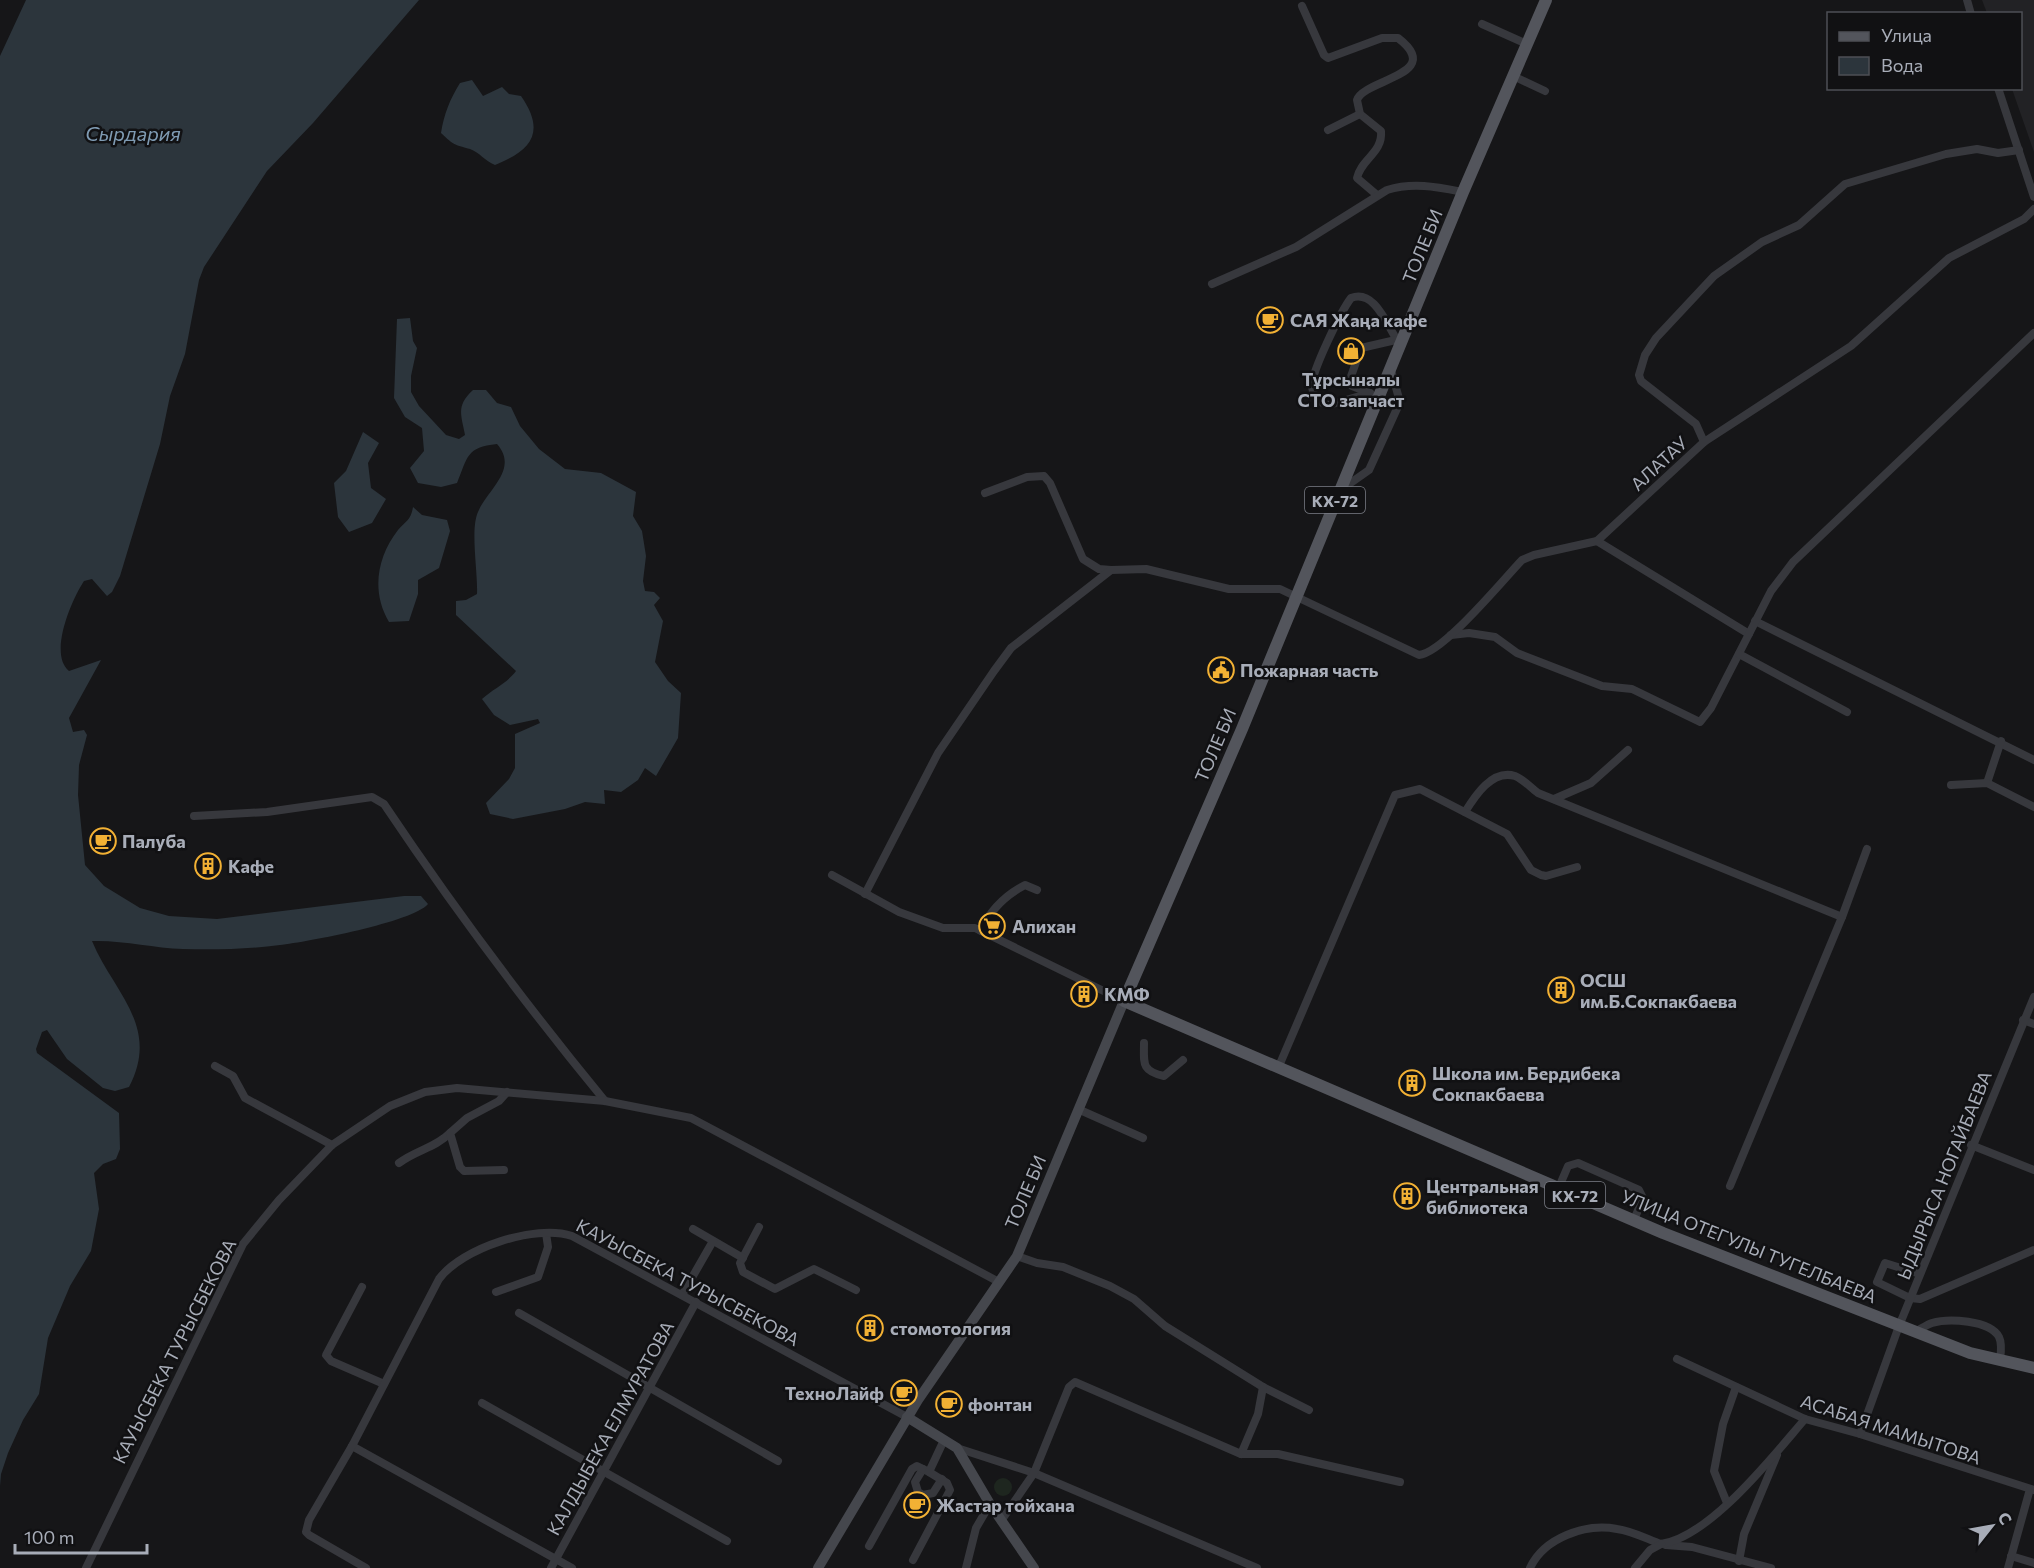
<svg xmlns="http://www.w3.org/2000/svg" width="2034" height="1568" font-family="Commissioner,sans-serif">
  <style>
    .built { fill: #222225 }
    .green { fill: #1e261f }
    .water { fill: #2c353c }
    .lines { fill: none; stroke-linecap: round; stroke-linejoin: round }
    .street { stroke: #37383d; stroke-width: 8 }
    .secondary { stroke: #45474d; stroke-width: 10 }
    .primary { stroke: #53555c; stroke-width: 12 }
    .labels { text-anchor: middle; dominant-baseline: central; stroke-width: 5; stroke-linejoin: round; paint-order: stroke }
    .shield { fill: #111113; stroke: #7b7e86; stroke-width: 1.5 }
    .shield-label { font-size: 16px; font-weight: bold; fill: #a8adb8 }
    .street-label { font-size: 18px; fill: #a8adb8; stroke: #111113 }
    .poi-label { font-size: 18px; font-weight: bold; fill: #a8adb8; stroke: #111113; text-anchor: start }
    .water-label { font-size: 20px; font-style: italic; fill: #7f9bb3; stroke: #111113 }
  </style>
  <rect width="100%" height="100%" fill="#161618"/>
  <!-- built -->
  <polygon class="built" points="1982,0 2034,0 2034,152 2012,89 2020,88 2020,14 1987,13"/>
  <!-- green -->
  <circle class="green" cx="1003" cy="1487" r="9"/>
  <!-- water -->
  <g class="water">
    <path d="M26 0H419L313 123 267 171 204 267 199 280 185 354 170 396 160 444 120 576 112 592 107 596 92 579 84 581C72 599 48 654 69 671L101 660 69 718 73 732 84 730 87 735 79 765 78 795 85 865 104 886 140 908 169 916 217 919 404 896H421L428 904C413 922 307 942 280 945 249 949 215 950 183 949 153 948 123 940 92 941 113 992 161 1026 129 1087L115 1091 103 1088 67 1059 47 1030 42 1032 36 1049 37 1053 119 1113 120 1149 116 1159 103 1164 94 1173 99 1209 91 1251 70 1286 48 1338 39 1394 23 1420 8 1453 1 1474 0 1486V56Z"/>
    <path d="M472 80 483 96 502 87 509 94 521 96C546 132 532 150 495 165 485 161 479 152 470 149 453 144 455 146 441 133 444 114 450 99 460 83Z"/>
    <path d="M410 318 413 341 417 348 411 376V392L419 406 446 435 459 439 465 435C461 414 456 406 473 390H486L497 403 511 407 520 426 539 449 565 469 601 473 636 492 633 516 642 531 646 556 643 581 645 591 654 592 660 598 654 605 663 621 655 662 668 681 681 693 678 738 656 776 645 768 638 780 621 792 604 790 605 804 585 802 565 809 513 819 490 814 486 803 509 779 515 768V734L540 723 538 719 510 725 494 715 482 699C494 688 506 684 516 671L456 615V601L466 600 477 594C478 572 470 529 478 512 488 489 519 469 497 444 466 447 468 457 457 483L441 487 418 483 410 468 424 451 422 428 405 417 394 398 397 319Z"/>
    <polygon points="363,432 379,443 368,463 371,488 386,499 372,523 349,532 338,517 334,483 346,471"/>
    <path d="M413 507 422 515 447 520 450 531 439 568 418 580V594L409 621 389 622C371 592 377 557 398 530 406 521 411 520 413 507Z"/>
  </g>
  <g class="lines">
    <!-- street -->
    <g class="street">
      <polyline points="1967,0 1971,14"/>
      <path d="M1302 6 1324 55 1328 58 1382 38H1398C1446 75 1364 79 1357 100L1360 114 1381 131C1383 153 1361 159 1357 178L1377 195"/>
      <polyline points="1482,24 1527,44"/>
      <polyline points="1513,76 1545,91"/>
      <polyline points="1998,88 2034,197"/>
      <polyline points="1328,130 1360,114"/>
      <path d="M1212 284 1296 247 1387 190C1413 182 1437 187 1463 192"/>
      <path d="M1370 393 1329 405C1320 404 1312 395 1312 385 1312 371 1341 311 1351 298 1374 289 1386 323 1397 340"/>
      <polyline points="1370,393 1352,386 1349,382 1361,348 1400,339"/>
      <polyline points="1704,442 1696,424 1641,381 1639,375 1645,355 1656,338 1714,276 1762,242 1799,225 1845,184 1946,154 1977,149 1998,153 2019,150"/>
      <polyline points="1342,489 1369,470 1400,402 1391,370"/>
      <polyline points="985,493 1027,477 1044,476 1050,483 1083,559 1099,569 1111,570"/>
      <polyline points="1597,541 1749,634"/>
      <polyline points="1755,621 2034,760"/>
      <polyline points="1451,635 1469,633 1495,637 1517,653 1602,686 1632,689 1700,722 1711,708 1771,591 1793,562 2034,333"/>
      <polyline points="1739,654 1847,712"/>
      <polyline points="1987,783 2001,741"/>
      <polyline points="1951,785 1987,783 2034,807"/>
      <polyline points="1554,799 1591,783 1628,750"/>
      <path d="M1465 812C1475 796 1492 769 1515 776 1523 779 1531 788 1538 793L1842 917"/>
      <path d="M194 816 267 812 372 797 384 804C453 907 526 1005 605 1101"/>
      <polyline points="832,875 899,912 943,928 975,928 1124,1001"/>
      <path d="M865 894 938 753 994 671 1011 648 1111 570 1146 569 1229 589H1280L1419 655C1443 653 1503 580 1522 560L1534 555 1597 541 1704 442 1851 346 1949 258 2024 219 2034 209"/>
      <path d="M981 931C990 910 1004 896 1025 885L1037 890"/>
      <polyline points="2023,1020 2034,1024"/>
      <path d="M1144 1043C1144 1063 1141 1071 1164 1076L1183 1060"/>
      <polyline points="215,1066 233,1076 245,1098 332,1145"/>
      <polyline points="1279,1066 1395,795 1420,789 1507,834 1531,870 1541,875 1546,876 1577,867"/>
      <polyline points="1080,1110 1143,1138"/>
      <polyline points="1971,1145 2034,1170"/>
      <path d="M399 1163C416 1150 435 1148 450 1133"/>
      <polyline points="504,1170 464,1171 460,1167 450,1133 467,1118 499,1101 507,1092"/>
      <polyline points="1730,1186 1842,917 1867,849"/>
      <polyline points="1559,1187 1568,1166 1578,1163 1639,1190 1643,1198 1634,1220"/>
      <polyline points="759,1227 740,1263 743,1272 775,1289 814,1269 856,1290"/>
      <polyline points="693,1229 743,1258"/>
      <polyline points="1017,1256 1037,1263 1063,1267 1110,1286 1134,1299 1165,1326 1263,1387 1309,1410"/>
      <polyline points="1920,1274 1885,1263 1877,1282 1910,1298 1920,1299 2034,1250"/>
      <polyline points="362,1287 326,1355 331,1361 384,1384"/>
      <polyline points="496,1292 538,1277 548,1247 546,1233"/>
      <polyline points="682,1295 713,1241"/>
      <polyline points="519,1313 778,1461"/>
      <path d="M1915 1332C1921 1329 1926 1325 1932 1323 1948 1318 1990 1320 1999 1337 2002 1343 2001 1353 2000 1360"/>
      <polyline points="1677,1359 1805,1419 1860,1434 2034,1490"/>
      <polyline points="482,1403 727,1541"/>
      <polyline points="1860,1434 1899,1326 2034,997"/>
      <polyline points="352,1446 572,1568"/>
      <polyline points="957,1448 1034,1473 1257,1568"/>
      <polyline points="1241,1454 1258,1414 1263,1387"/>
      <polyline points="923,1469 915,1482 918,1492 923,1495 933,1493 942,1479"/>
      <polyline points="1727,1503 1714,1471 1723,1424 1736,1387"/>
      <polyline points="1001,1521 1034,1473 1069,1387 1075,1382 1241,1454 1278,1454 1400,1482"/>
      <polyline points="1666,1545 1692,1547 1771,1568"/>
      <polyline points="869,1546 912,1469 917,1466 929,1472"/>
      <polyline points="2011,1556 2034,1563"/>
      <polyline points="913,1560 950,1490 947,1483 929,1472 944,1440"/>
      <polyline points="1739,1561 1744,1534 1777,1455"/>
      <polyline points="86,1568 243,1244 279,1200 332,1145 390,1106 425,1092 457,1088 605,1101 691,1118 999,1282"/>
      <path d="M366 1568 309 1535 306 1532 309 1520 352 1446 439 1279C462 1248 535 1224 572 1236L907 1417"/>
      <polyline points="551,1568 696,1302"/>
      <polyline points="966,1568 976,1528 990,1504"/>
      <path d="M1530 1568C1544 1538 1585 1523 1617 1529 1632 1531 1647 1539 1661 1544 1710 1537 1773 1456 1805 1419"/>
      <polyline points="1635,1568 1650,1550 1661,1544"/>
      <polyline points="2008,1568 2030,1489"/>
    </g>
    <!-- secondary -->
    <g class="secondary">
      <polyline points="907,1417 957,1448 990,1504 1034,1568"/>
      <polyline points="818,1568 918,1400 1017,1256 1124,1001"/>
    </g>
    <!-- primary -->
    <polyline class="primary" points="1546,0 1463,192 1242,729 1124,1001 1663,1233 1970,1353 2034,1368"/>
  </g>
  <!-- icons -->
  <defs>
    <g id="cafe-ring" transform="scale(1.35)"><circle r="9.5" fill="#111113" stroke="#f2b134" stroke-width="1.5"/><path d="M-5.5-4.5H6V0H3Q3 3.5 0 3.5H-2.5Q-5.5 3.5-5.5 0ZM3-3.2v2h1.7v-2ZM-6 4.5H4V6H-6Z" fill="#f2b134"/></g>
    <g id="shop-ring" transform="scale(1.35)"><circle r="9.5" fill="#111113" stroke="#f2b134" stroke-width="1.5"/><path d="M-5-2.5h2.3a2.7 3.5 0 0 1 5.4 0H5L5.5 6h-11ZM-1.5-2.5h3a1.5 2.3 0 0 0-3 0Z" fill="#f2b134"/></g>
    <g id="civic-ring" transform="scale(1.35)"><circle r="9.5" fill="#111113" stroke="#f2b134" stroke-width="1.5"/><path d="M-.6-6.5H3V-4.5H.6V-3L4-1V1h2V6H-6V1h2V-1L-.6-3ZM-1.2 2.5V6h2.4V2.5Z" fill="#f2b134"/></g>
    <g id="building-ring" transform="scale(1.35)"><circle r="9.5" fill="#111113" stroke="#f2b134" stroke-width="1.5"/><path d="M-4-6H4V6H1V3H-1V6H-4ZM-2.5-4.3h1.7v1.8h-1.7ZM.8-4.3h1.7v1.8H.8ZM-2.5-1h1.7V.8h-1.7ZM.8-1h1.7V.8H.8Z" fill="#f2b134"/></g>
    <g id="supermarket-ring" transform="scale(1.35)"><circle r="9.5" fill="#111113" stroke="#f2b134" stroke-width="1.5"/><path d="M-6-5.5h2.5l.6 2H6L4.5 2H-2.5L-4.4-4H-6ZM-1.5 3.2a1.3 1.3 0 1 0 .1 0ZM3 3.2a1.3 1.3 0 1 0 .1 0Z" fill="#f2b134"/></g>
  </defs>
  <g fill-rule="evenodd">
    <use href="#cafe-ring" x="1270" y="320"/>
    <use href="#shop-ring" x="1351" y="351"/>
    <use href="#civic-ring" x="1221" y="670"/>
    <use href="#cafe-ring" x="103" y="841"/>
    <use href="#building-ring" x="208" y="866"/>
    <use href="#supermarket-ring" x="992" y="926"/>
    <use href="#building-ring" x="1561" y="990"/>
    <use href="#building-ring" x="1084" y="994"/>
    <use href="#building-ring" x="1412" y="1083"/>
    <use href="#building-ring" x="1407" y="1196"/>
    <use href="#building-ring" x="870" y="1328"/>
    <use href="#cafe-ring" x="904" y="1393"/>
    <use href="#cafe-ring" x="949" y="1404"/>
    <use href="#cafe-ring" x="917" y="1505"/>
  </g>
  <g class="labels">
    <!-- shield labels -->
    <g class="shield">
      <rect x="1305" y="487" width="60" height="26" rx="4.5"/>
      <rect x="1545" y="1182" width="60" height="26" rx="4.5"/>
    </g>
    <g class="shield-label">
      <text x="1335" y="500">КХ-72</text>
      <text x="1575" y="1195">КХ-72</text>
    </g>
    <!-- street labels -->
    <g class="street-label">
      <text transform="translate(1422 246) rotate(-68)">ТОЛЕ БИ</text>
      <text transform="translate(1659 463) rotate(-43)">АЛАТАУ</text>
      <text transform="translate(1215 745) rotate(-67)">ТОЛЕ БИ</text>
      <text transform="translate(1944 1175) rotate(-68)">ЫДЫРЫСА НОГАЙБАЕВА</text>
      <text transform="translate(1025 1192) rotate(-67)">ТОЛЕ БИ</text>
      <text transform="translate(1749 1246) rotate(22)">УЛИЦА ОТЕГУЛЫ ТУГЕЛБАЕВА</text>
      <text transform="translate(688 1282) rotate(28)">КАУЫСБЕКА ТУРЫСБЕКОВА</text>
      <text transform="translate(174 1351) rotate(-63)">КАУЫСБЕКА ТУРЫСБЕКОВА</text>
      <text transform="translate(610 1428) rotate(-61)">КАЛДЫБЕКА ЕЛМУРАТОВА</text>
      <text transform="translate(1891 1429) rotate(18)">АСАБАЯ МАМЫТОВА</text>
    </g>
    <!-- poi labels -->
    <g class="poi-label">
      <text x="1290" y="320">САЯ Жаңа кафе</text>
      <text x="1351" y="379" text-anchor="middle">Тұрсыналы<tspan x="1351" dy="21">СТО запчаст</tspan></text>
      <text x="1240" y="670">Пожарная часть</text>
      <text x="122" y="841">Палуба</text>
      <text x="228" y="866">Кафе</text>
      <text x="1012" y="926">Алихан</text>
      <text x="1580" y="980">ОСШ<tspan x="1580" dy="21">им.Б.Сокпакбаева</tspan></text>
      <text x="1104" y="994">КМФ</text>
      <text x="1432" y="1073">Школа им. Бердибека<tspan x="1432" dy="21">Сокпакбаева</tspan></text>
      <text x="1426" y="1186">Центральная<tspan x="1426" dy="21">библиотека</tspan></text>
      <text x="890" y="1328">стомотология</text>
      <text x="884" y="1393" text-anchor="end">ТехноЛайф</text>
      <text x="968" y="1404">фонтан</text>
      <text x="936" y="1505">Жастар тойхана</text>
    </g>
    <!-- water labels -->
    <g class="water-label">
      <text x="133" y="133">Сырдария</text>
    </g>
  </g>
  <!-- legend -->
  <rect x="1827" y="12" width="195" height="78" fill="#111113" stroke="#4d4f55" stroke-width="1.5"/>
  <rect x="1839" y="32" width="30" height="9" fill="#53555c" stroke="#4d4f55" stroke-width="1.5"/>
  <text x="1881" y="42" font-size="18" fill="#a8adb8">Улица</text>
  <rect x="1839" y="57" width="30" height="18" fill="#2c353c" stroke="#4d4f55" stroke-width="1.5"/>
  <text x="1881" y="72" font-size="18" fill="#a8adb8">Вода</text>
  <!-- north arrow -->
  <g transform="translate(1992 1526) rotate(59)" stroke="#111113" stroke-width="4.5" paint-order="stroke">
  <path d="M0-4.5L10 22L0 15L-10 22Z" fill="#a8adb8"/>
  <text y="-9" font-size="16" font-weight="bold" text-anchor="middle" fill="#a8adb8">С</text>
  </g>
  <!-- scale -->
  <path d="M15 1544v9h132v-9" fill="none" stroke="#a8adb8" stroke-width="3"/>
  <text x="24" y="1544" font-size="18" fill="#a8adb8" stroke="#111113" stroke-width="4.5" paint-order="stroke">100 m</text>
</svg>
